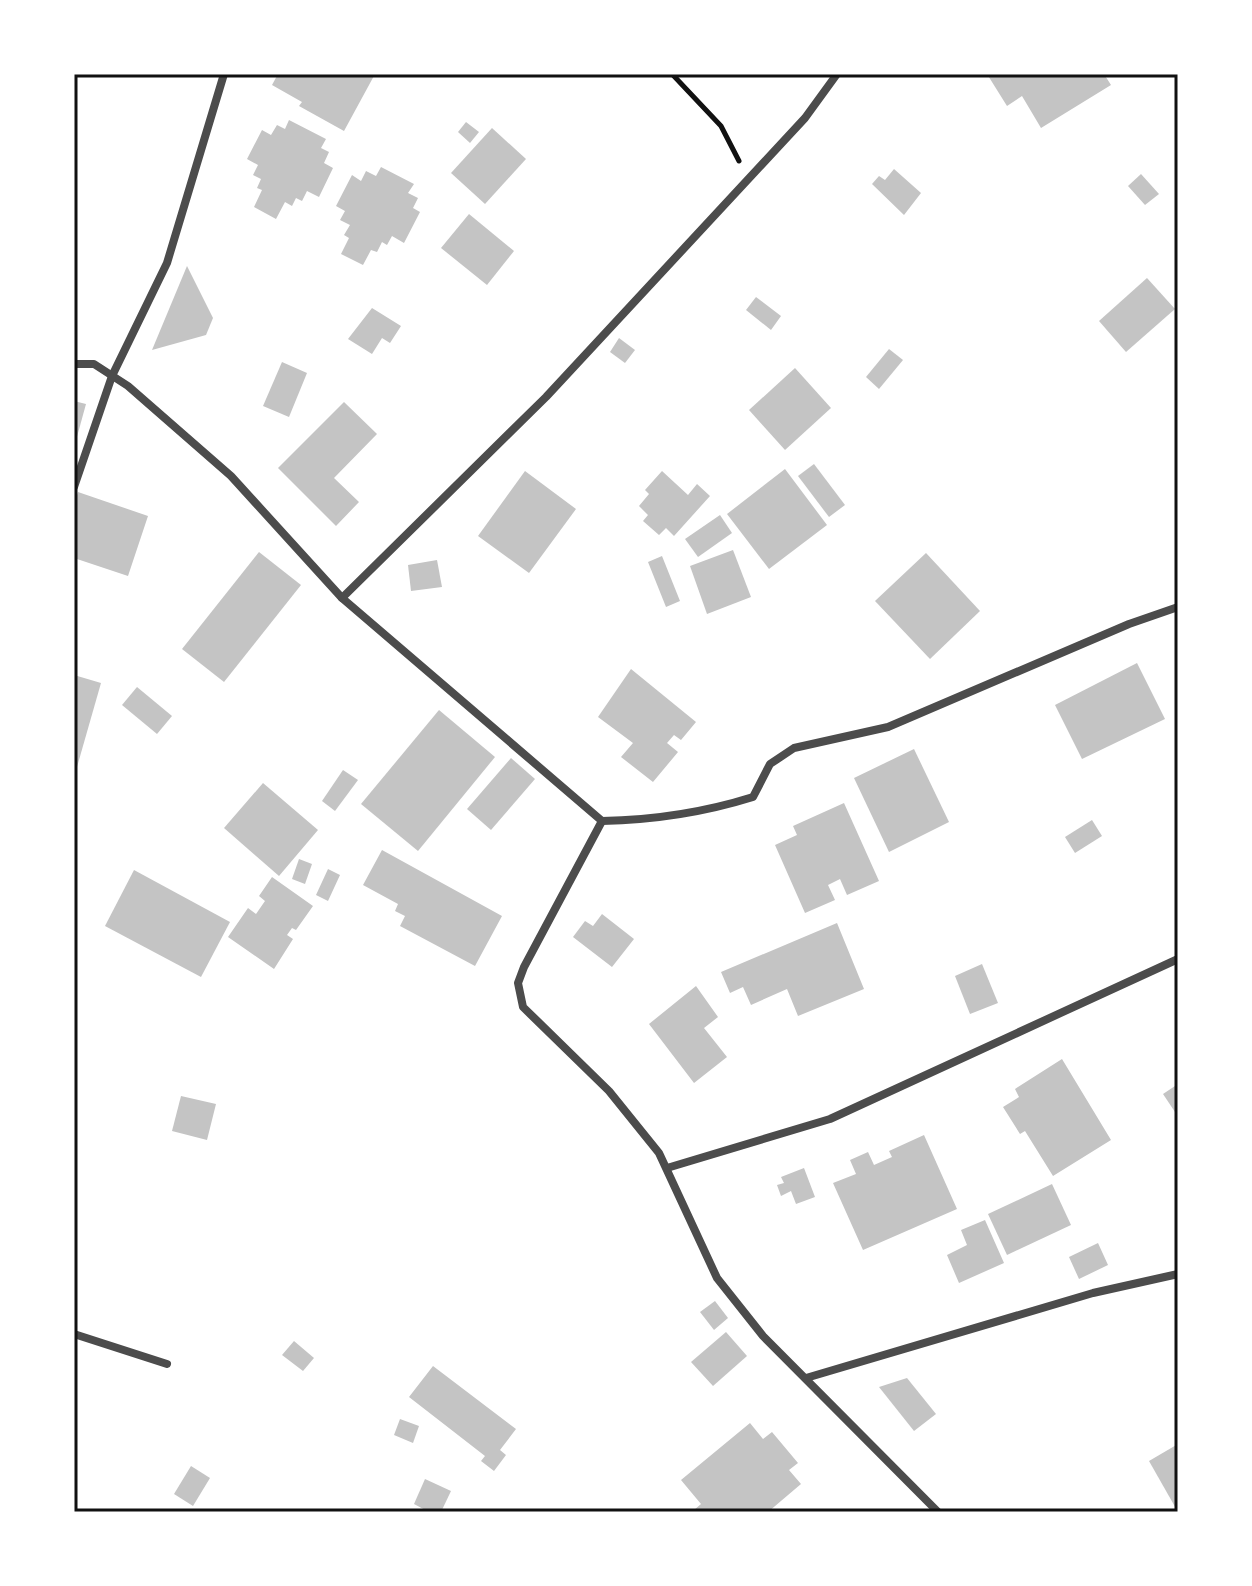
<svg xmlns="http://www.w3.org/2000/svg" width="1252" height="1586" font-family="Mulish,sans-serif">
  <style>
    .building { fill: #c4c4c4 }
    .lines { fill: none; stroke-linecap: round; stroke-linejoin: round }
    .path { stroke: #111; stroke-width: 5 }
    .minor { stroke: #4c4c4c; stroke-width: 8 }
    .neatline { fill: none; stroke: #111; stroke-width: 3 }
  </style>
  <rect width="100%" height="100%" fill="#fff"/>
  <!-- building -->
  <g class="building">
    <polygon points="278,74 375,74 344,131 299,106 302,102 272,85"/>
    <polygon points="987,74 1104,74 1111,85 1041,128 1022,96 1007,106"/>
    <polygon points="289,120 326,139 321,148 329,152 324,163 333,168 319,197 307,191 302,201 296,198 292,206 285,202 276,219 254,207 262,190 257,188 261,179 253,175 258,165 247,159 262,130 271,135 277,125 285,129"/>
    <polygon points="466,122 479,132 470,143 458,132"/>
    <polygon points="492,128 526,159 485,204 451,173"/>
    <polygon points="381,167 414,184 408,193 418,198 413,208 420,212 404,243 392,236 387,245 382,242 377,252 371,250 363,265 341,254 349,238 344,235 350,225 340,220 345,211 336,206 352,175 361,181 366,171 376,176"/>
    <polygon points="894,169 921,193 904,215 872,184 879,176 885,180"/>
    <polygon points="1141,174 1159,194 1145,205 1128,186"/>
    <polygon points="469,214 514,251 487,285 441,248"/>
    <polygon points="187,266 213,318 206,335 152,350"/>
    <polygon points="1147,278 1175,309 1126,352 1099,321"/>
    <polygon points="756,297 781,316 771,330 746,310"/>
    <polygon points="372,308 401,326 390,343 382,338 372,354 348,339"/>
    <polygon points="619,338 635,350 625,363 610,352"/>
    <polygon points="889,349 903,360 879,389 866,377"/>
    <polygon points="282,362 307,373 289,417 263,406"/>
    <polygon points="795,368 831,408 785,450 749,410"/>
    <polygon points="74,401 86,404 75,444 74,444"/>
    <polygon points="344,402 377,434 334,478 359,502 336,526 278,468"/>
    <polygon points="814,464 845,505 829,517 798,476"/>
    <polygon points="785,469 827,525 769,569 727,514"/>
    <polygon points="525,471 576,509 529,573 478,536"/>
    <polygon points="662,471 688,495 697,484 710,496 674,536 666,528 659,535 643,521 648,515 639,506 649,494 645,490"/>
    <polygon points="78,492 148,516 128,576 74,558 74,505"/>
    <polygon points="720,515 732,533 698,557 685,539"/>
    <polygon points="733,550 751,597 707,614 690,566"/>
    <polygon points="259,552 301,585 224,682 182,649"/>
    <polygon points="926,553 980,611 930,659 875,601"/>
    <polygon points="662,556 680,601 666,607 648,562"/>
    <polygon points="437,560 442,587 411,591 408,565"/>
    <polygon points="1137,663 1165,719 1082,759 1055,705"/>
    <polygon points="631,669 696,722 681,740 674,735 667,743 678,752 653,782 621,757 633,743 598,717"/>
    <polygon points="74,675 101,683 77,767 74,766"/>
    <polygon points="137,687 172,716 157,734 122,705"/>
    <polygon points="439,710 495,757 418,851 361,804"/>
    <polygon points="914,749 949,822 889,852 854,778"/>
    <polygon points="511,758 535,779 491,830 467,809"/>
    <polygon points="343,770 358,780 335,811 322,801"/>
    <polygon points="263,783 318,830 279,876 224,828"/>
    <polygon points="844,803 879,881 847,895 840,879 828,885 835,900 805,913 775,845 797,835 793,826"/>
    <polygon points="1092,820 1102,836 1075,853 1065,837"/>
    <polygon points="382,850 502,916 475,966 400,926 405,916 395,911 398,904 363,885"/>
    <polygon points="299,859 312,864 305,884 292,879"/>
    <polygon points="328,869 340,875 328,901 316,895"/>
    <polygon points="134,870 230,922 201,977 105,926"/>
    <polygon points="272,877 313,906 296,930 292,928 287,935 293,939 274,969 228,937 248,908 256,914 265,901 259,896"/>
    <polygon points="602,914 634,939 612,967 573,937 585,921 593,926"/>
    <polygon points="837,923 864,989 798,1016 787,989 751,1005 743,987 730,993 721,972"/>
    <polygon points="982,964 998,1003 970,1014 955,976"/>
    <polygon points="696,986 718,1017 704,1028 727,1057 694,1083 649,1024"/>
    <polygon points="1062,1059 1111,1140 1053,1176 1025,1131 1020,1134 1003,1107 1019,1097 1015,1089"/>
    <polygon points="1178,1084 1178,1111 1175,1112 1163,1094"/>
    <polygon points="181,1096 216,1104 207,1140 172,1131"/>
    <polygon points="924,1135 957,1209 863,1250 833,1183 856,1174 850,1160 868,1152 874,1165 892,1157 889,1151"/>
    <polygon points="804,1168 815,1197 796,1204 791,1191 781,1196 777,1185 784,1183 781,1177"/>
    <polygon points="1052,1184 1071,1225 1007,1255 988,1214"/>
    <polygon points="985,1220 1004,1263 959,1283 947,1255 967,1245 961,1230"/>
    <polygon points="1098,1243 1108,1265 1079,1279 1069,1257"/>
    <polygon points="715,1301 728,1318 714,1330 700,1312"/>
    <polygon points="726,1332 747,1356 713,1386 691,1362"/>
    <polygon points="294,1341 314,1358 303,1371 282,1355"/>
    <polygon points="433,1366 516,1429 500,1450 506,1455 494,1471 481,1461 485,1456 409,1397"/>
    <polygon points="907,1378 936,1414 914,1431 879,1387"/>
    <polygon points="400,1419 419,1426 413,1443 394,1435"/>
    <polygon points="750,1423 763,1439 772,1432 798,1463 789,1470 801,1484 768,1512 696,1512 694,1510 701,1504 681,1480"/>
    <polygon points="1178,1444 1178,1512 1149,1461"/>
    <polygon points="191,1466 210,1478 193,1506 174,1494"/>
    <polygon points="425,1479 451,1491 441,1512 429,1512 414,1504"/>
  </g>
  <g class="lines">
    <!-- path -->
    <polyline class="path" points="672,74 721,126 739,161"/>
    <!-- minor -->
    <g class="minor">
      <polyline points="74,364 94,364 128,386 231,476 342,598 602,821"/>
      <polyline points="74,487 112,376 167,263 224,74"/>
      <polyline points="342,598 546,397 805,118 837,74"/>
      <polyline points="602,821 524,967 518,983 523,1007 609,1091 659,1153 717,1278 763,1336 938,1512"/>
      <path d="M602 821C655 820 702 813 753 797L770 764 794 748 888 727 1129 624 1178 607"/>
      <polyline points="667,1168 830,1119 1178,959"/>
      <polyline points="74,1334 167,1364"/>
      <polyline points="806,1378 1093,1293 1178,1274"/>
    </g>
  </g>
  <!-- border -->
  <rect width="1252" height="1586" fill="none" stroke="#ffffff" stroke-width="152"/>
  <rect x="76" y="76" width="1100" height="1434" class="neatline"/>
</svg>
